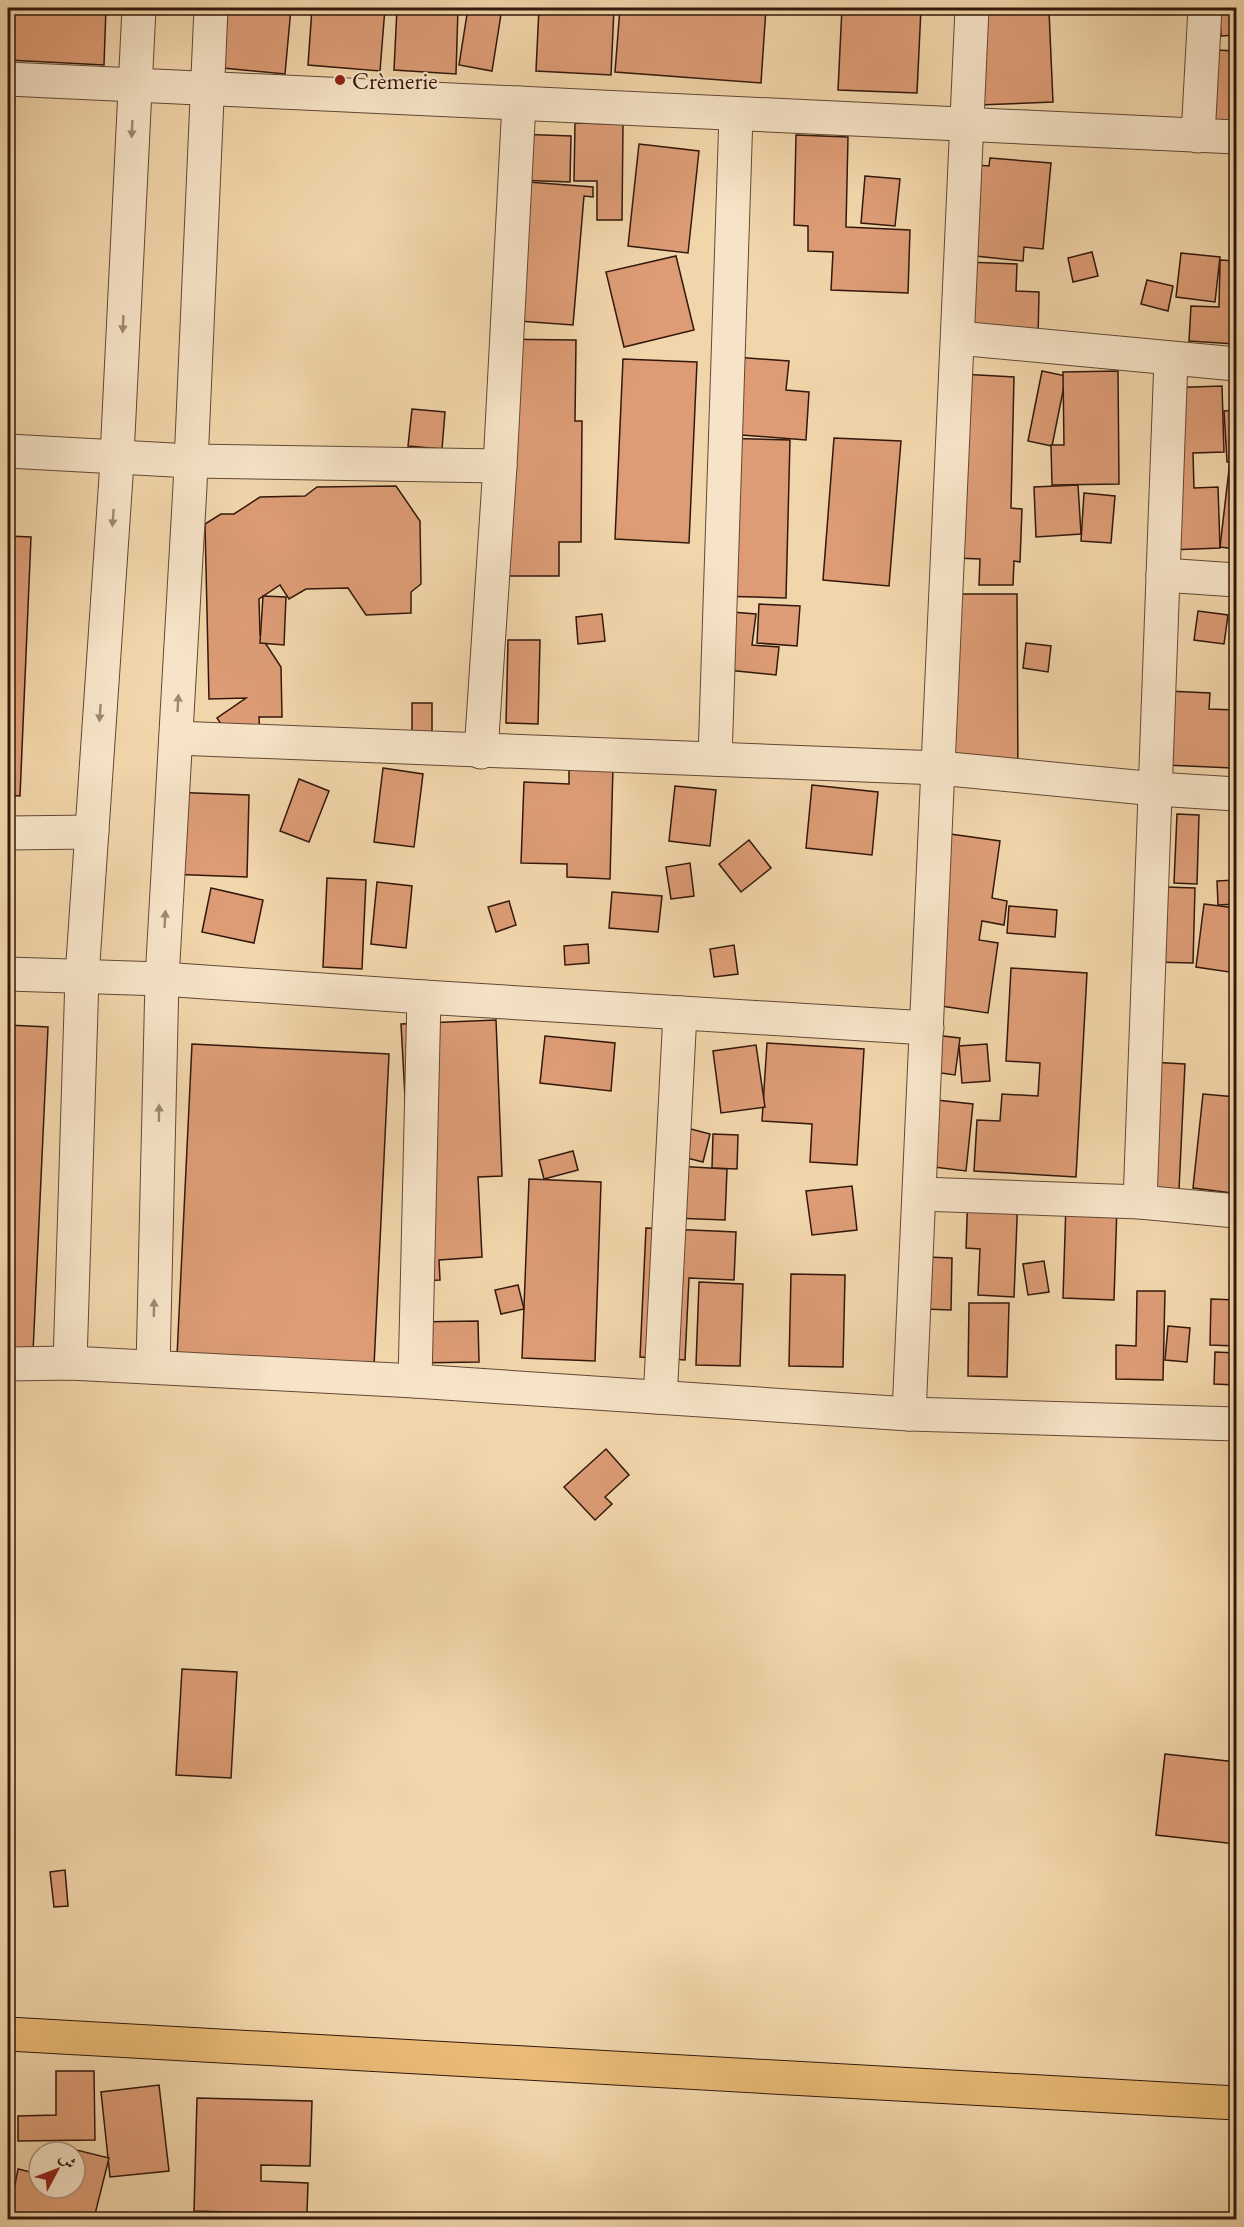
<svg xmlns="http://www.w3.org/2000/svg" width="1244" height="2227" font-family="'EB Garamond',Amiri,serif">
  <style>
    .building { fill: #dd9c76; stroke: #32180c; stroke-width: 1.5 }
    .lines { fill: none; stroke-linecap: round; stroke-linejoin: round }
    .minor-casing { stroke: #624834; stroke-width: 35 }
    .major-casing { stroke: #32180c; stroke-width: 35 }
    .minor { stroke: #f7e4c8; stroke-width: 33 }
    .major { stroke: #e9bb76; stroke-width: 33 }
    .oneway { fill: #9e8873 }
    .poi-dot { fill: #8f2418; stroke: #f7e4c8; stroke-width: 2 }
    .labels { text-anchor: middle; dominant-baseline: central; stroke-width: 4.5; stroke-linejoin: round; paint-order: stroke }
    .poi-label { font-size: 24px; fill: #32180c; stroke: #f7e4c8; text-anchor: start }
  </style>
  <rect width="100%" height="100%" fill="#f2d6ab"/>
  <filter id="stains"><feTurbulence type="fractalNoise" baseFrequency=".00333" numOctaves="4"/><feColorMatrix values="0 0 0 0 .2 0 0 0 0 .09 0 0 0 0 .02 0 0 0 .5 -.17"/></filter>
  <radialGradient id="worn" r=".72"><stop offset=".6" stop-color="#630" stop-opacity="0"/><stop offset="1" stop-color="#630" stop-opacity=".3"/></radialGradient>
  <!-- building -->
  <g class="building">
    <polygon points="8,8 106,8 104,65 8,60"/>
    <polygon points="228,8 291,8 285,74 223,68"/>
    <polygon points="312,8 385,8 380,71 308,65"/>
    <polygon points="397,8 458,8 456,74 394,70"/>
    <polygon points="468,8 502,8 492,71 459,65"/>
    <polygon points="539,8 614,8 611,75 536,71"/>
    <polygon points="620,8 766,8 761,83 615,72"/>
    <polygon points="842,8 921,8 917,93 838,90"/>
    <polygon points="1073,8 1147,8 1147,11 1073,9"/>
    <polygon points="1219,8 1236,8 1236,35 1221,36"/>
    <polygon points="1049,11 1053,102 978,105 975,14"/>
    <polygon points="1216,50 1236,51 1236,121 1212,120"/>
    <polygon points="575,123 623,124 622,220 597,220 597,181 574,181"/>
    <polygon points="516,134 571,136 570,182 515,180"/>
    <polygon points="796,135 848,137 846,227 910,230 908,293 831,290 833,252 808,251 808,226 794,225"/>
    <polygon points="639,144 699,151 688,253 628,246"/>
    <polygon points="990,158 1051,163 1043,249 1024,247 1023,261 956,254 965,164 989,166"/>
    <polygon points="865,176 900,179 895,226 861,223"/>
    <polygon points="515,181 593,187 593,197 584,196 573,325 503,320"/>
    <polygon points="1092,252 1098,276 1073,282 1068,258"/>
    <polygon points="1181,253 1220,257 1215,302 1176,297"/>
    <polygon points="676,256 694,330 624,347 606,272"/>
    <polygon points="1220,260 1236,261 1235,344 1189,341 1191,306 1219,307"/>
    <polygon points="967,262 1017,264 1016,291 1039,292 1038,339 965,337"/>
    <polygon points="1147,280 1173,286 1168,311 1141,304"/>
    <polygon points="497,339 576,340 575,421 582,421 581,542 559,542 559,576 496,576"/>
    <polygon points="722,356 789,361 786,390 809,392 806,440 716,433"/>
    <polygon points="623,359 697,362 689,543 615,539"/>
    <polygon points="1042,371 1066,376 1052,446 1028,441"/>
    <polygon points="1118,371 1119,484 1052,485 1051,445 1064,445 1063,372"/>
    <polygon points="961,374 1014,377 1011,508 1022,509 1020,562 1014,561 1013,585 979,585 980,559 955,558"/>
    <polygon points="1222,386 1224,452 1193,453 1194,488 1218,487 1220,548 1169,550 1163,388"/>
    <polygon points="412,409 445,412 442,449 408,446"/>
    <polygon points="1236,410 1236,461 1227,462 1224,411"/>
    <polygon points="720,438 790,440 786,598 716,596"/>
    <polygon points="834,438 901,441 889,586 823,580"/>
    <polygon points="1230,461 1236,462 1236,549 1220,547"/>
    <polygon points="1078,485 1081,534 1036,537 1034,487"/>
    <polygon points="396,486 420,521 421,584 411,592 411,613 366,615 348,588 306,589 289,599 280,585 259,599 260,635 281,667 282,717 259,717 260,736 229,736 217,718 246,698 209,699 205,524 221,514 234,514 260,497 305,496 317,487"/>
    <polygon points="1084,493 1115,496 1111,543 1081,541"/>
    <polygon points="8,536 31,537 20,796 8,795"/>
    <polygon points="939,594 1017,594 1018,779 940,780"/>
    <polygon points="263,596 286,597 284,645 260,643"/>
    <polygon points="759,604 800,606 797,646 757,643"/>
    <polygon points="1198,611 1228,615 1224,644 1194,640"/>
    <polygon points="732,612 756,614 752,645 779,647 776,675 727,670"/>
    <polygon points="602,614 605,641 578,644 576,617"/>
    <polygon points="508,640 540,640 538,724 506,723"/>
    <polygon points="1026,643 1051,646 1048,672 1023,668"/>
    <polygon points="1168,691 1210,693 1209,709 1235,710 1232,768 1165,765"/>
    <polygon points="412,703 432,703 432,736 412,737"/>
    <polygon points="569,764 613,766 610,879 567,877 567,864 521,863 524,782 569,784"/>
    <polygon points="383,768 423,774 414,847 374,842"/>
    <polygon points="299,779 329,791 309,842 280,831"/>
    <polygon points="812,785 878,792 872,855 806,848"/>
    <polygon points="675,786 716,790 710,846 669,841"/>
    <polygon points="169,792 249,795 247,877 166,874"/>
    <polygon points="1177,814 1199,815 1197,884 1174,883"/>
    <polygon points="943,833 1000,841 992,898 1007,901 1004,925 982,921 979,940 998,943 988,1013 914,1002"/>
    <polygon points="749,840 771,868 741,892 719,864"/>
    <polygon points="690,863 694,896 671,899 666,867"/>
    <polygon points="327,878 366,880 362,969 323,967"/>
    <polygon points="1236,880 1236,904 1218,905 1217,881"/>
    <polygon points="377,882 412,886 406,948 371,944"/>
    <polygon points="1136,886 1195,888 1193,963 1154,962"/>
    <polygon points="211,888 263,900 254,943 202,932"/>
    <polygon points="612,892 662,896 658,932 609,928"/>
    <polygon points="509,901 516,925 496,932 488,907"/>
    <polygon points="1204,904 1236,908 1236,973 1196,967"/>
    <polygon points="1009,906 1057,910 1055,937 1007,933"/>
    <polygon points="588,944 589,963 565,965 564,946"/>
    <polygon points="734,945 738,974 714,977 710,949"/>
    <polygon points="1011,968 1087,973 1076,1177 974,1171 977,1120 1000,1121 1002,1094 1038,1096 1040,1063 1006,1061"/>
    <polygon points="496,1020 502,1176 478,1177 482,1257 439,1260 440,1280 415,1281 401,1024"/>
    <polygon points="8,1025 48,1027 33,1352 8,1351"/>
    <polygon points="917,1033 960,1038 955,1075 913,1069"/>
    <polygon points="545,1036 615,1043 611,1091 540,1083"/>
    <polygon points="767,1043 864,1049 857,1165 810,1162 812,1124 762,1121"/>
    <polygon points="192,1044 389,1054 374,1366 177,1356"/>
    <polygon points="987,1044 990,1081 962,1083 959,1046"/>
    <polygon points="756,1045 765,1107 721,1113 713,1051"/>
    <polygon points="1132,1061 1185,1064 1179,1190 1126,1187"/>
    <polygon points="1203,1094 1236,1097 1236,1145 1232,1193 1193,1188"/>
    <polygon points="918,1098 973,1104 966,1171 910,1164"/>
    <polygon points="687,1128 710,1134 703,1162 679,1156"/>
    <polygon points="713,1134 738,1135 737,1169 712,1168"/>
    <polygon points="573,1151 578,1170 544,1179 539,1160"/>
    <polygon points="675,1166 727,1169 725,1220 673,1218"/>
    <polygon points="529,1179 601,1182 595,1361 522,1358"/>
    <polygon points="852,1186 857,1230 812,1235 806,1191"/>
    <polygon points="968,1191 1018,1194 1014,1297 978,1295 980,1249 966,1248"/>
    <polygon points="1066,1203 1117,1206 1114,1300 1063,1298"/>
    <polygon points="646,1228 736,1232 734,1280 689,1278 685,1360 640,1357"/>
    <polygon points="900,1256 952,1258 951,1310 898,1308"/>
    <polygon points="1044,1261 1049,1292 1028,1295 1023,1264"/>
    <polygon points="791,1274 845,1275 843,1367 789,1366"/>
    <polygon points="699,1282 743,1284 740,1366 696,1365"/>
    <polygon points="518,1285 524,1309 501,1314 495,1290"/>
    <polygon points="1137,1291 1165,1291 1163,1380 1116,1379 1116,1345 1136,1346"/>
    <polygon points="1211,1299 1236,1300 1236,1346 1210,1345"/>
    <polygon points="969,1303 1009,1303 1007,1377 968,1376"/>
    <polygon points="478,1321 479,1362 413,1363 412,1322"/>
    <polygon points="1168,1326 1190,1328 1187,1362 1165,1360"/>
    <polygon points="1215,1352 1236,1353 1236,1385 1214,1384"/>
    <polygon points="606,1449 629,1475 605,1497 612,1504 595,1520 564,1487"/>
    <polygon points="182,1669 237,1672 231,1778 176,1775"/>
    <polygon points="1165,1754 1236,1762 1236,1844 1156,1835"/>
    <polygon points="65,1870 68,1906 54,1907 50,1872"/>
    <polygon points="56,2071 94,2071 95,2140 18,2141 18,2116 56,2115"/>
    <polygon points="159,2085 169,2171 110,2177 101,2092"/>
    <polygon points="197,2098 312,2101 310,2166 261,2165 261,2181 308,2183 307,2214 194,2211"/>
    <polygon points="64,2147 109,2158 94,2218 100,2220 8,2220 18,2169 39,2174 39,2188 75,2188 75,2152 63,2152"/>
  </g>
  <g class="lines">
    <!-- minor casing -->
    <g class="minor-casing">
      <g id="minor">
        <polyline points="8,79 1236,137"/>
        <polyline points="1198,136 1205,8"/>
        <polyline points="958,338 1236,364"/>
        <polyline points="8,451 191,461 500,466"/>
        <polyline points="1163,575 1236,580"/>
        <polyline points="176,738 939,768 1156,789 1236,794"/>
        <polyline points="481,752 500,466 519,103"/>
        <polyline points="715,759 736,114"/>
        <polyline points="8,833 92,832"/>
        <polyline points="8,974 162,979 424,997 927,1028"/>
        <polyline points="920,1194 1140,1202 1236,1211"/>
        <polyline points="1140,1202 1171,359"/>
        <polyline points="70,1363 82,977 116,477 139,8"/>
        <polyline points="8,1364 70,1363 415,1381 909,1414 1236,1424"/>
        <polyline points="153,1367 162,979 190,486 211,8"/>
        <polyline points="415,1381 424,997"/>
        <polyline points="658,1397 661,1381 680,1013"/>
        <polyline points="909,1414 972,8"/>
      </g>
    </g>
    <!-- major casing -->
    <g class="major-casing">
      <polyline id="major" points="8,2034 1236,2103"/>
    </g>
    <!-- minor -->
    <use href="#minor" class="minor"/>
    <!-- major -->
    <use href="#major" class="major"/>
  </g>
  <!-- one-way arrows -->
  <defs><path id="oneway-solid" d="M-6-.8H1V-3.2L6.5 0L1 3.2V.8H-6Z" transform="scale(1.5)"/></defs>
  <g class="oneway">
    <use href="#oneway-solid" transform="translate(132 129) rotate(93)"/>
    <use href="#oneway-solid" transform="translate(123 324) rotate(93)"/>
    <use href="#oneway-solid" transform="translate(113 518) rotate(94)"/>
    <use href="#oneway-solid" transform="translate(178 703) rotate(-87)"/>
    <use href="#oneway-solid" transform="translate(100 713) rotate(94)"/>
    <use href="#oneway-solid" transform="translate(165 919) rotate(-87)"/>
    <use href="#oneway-solid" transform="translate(159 1113) rotate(-89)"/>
    <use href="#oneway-solid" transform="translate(154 1308) rotate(-89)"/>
  </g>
  <!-- markers -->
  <circle class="poi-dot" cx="340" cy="80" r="6"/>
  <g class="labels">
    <!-- poi labels -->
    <g class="poi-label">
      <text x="352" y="80">Crèmerie</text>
    </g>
  </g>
  <!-- margin -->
  <rect width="1244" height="2227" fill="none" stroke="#f2d6ab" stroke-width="30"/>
  <rect x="9" y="9" width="1226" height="2209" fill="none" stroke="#32180c" stroke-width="3"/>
  <rect x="15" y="15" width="1214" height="2197" fill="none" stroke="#32180c" stroke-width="1.5"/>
  <!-- north arrow -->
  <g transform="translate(57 2170) rotate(49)"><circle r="28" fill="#f7e4c8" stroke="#a8927d" stroke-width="1.5"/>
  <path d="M0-4.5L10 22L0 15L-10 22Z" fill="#8f2418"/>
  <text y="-9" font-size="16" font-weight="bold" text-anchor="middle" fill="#32180c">ش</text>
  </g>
  <rect width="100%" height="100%" filter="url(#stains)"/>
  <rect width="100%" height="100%" fill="url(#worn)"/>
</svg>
